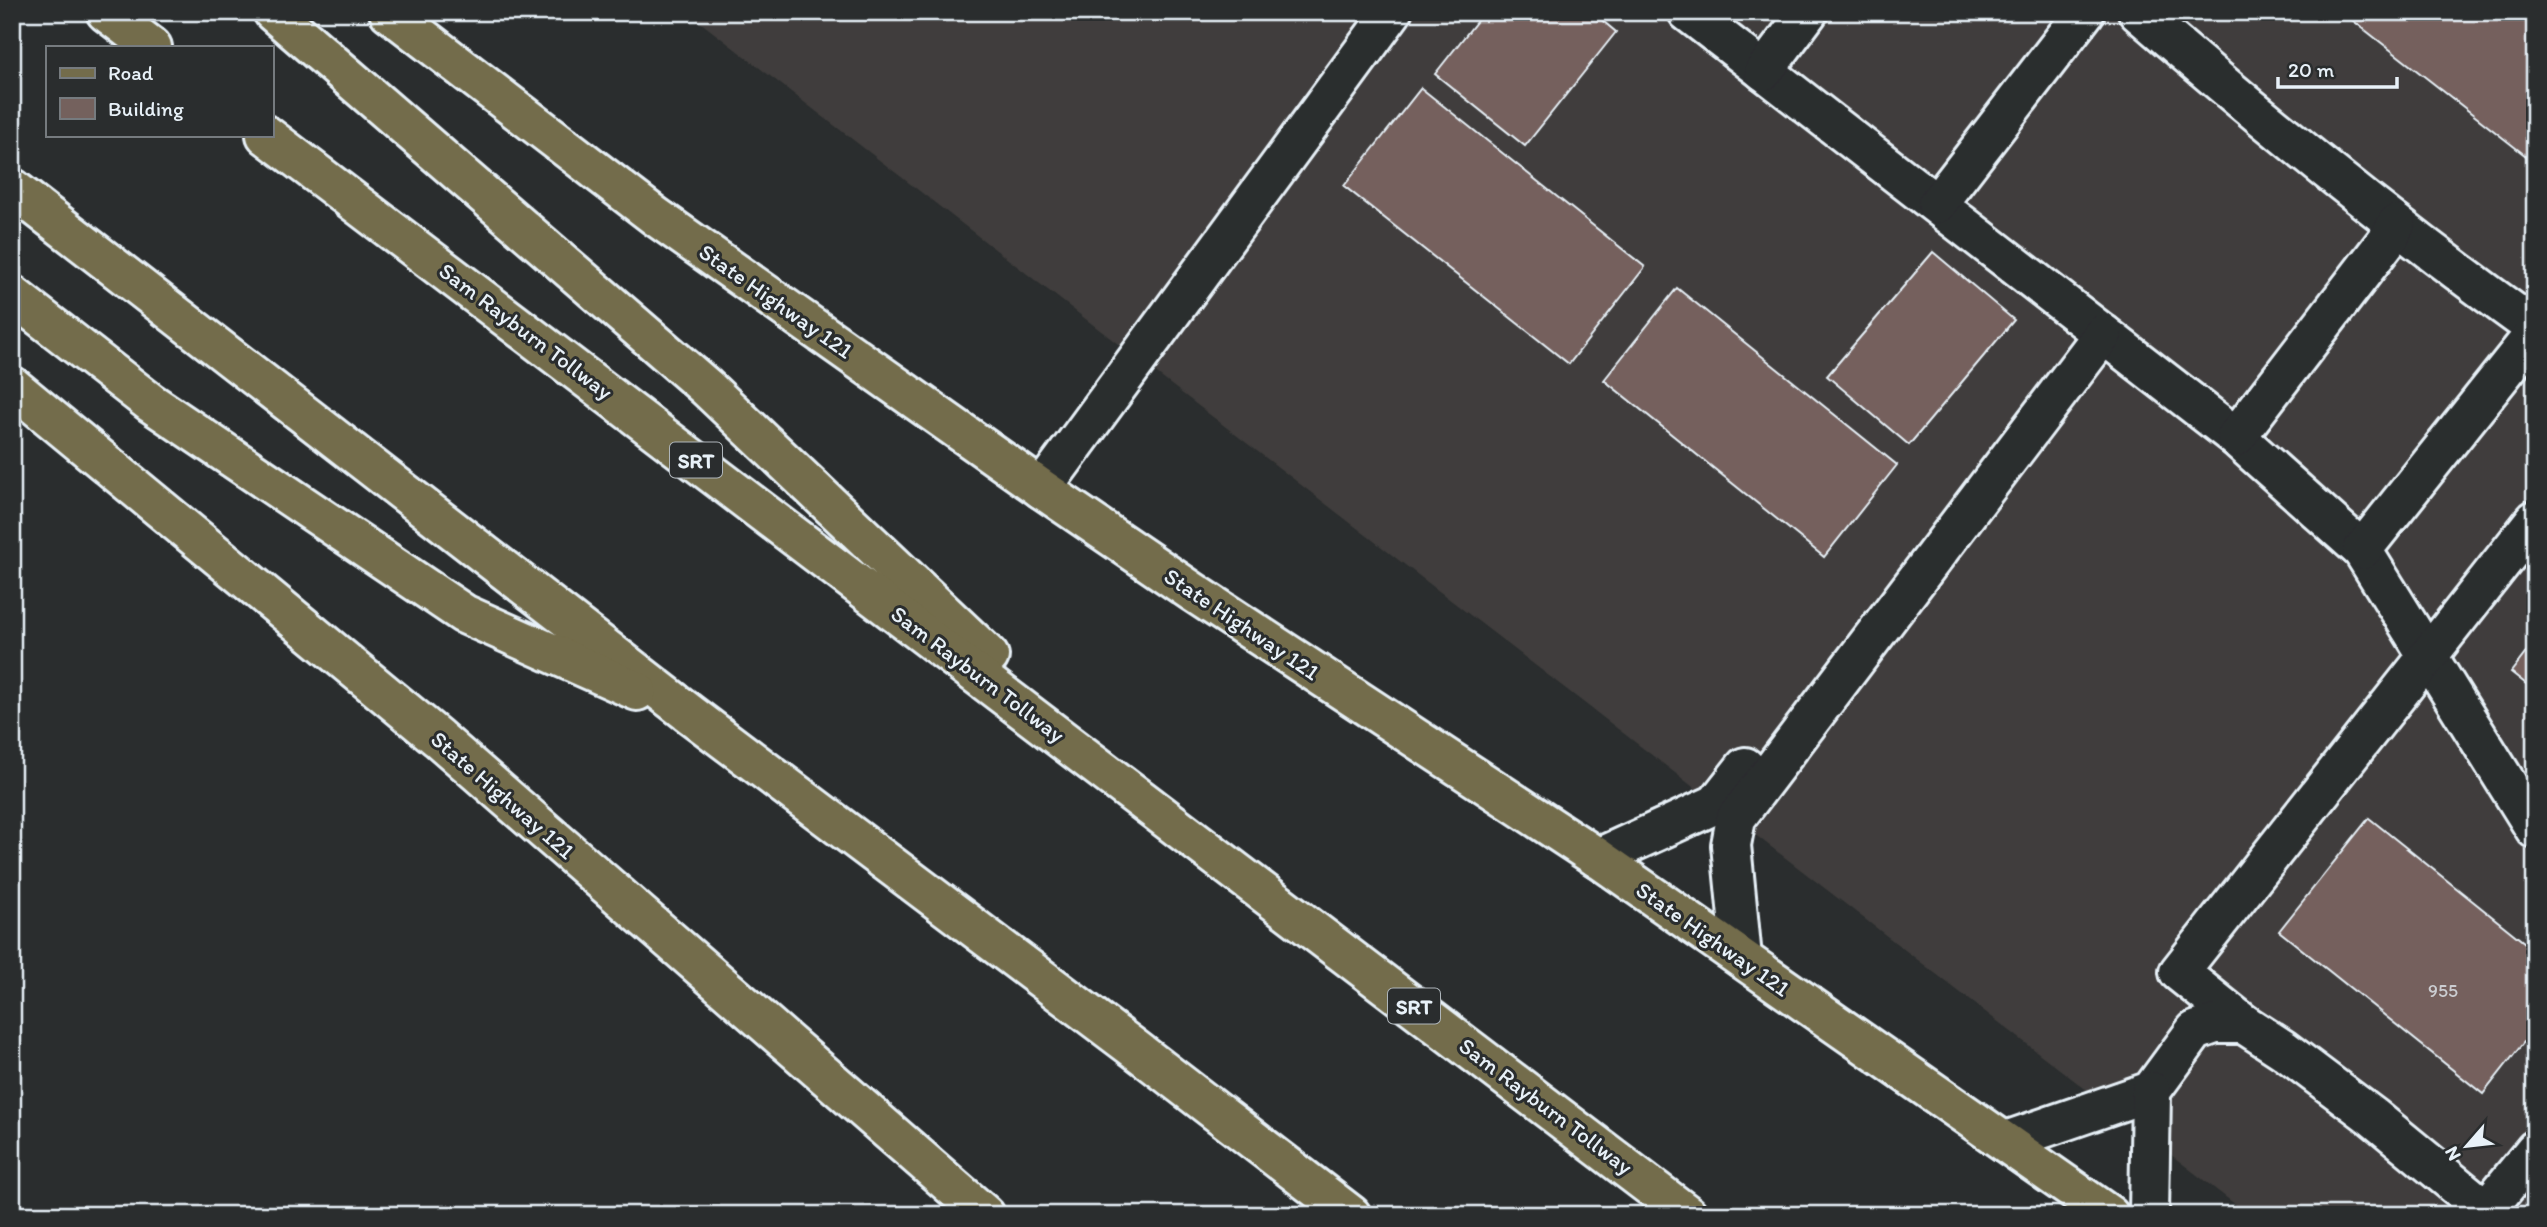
<svg xmlns="http://www.w3.org/2000/svg" width="2547" height="1227" font-family="Itim,sans-serif">
  <style>
    .built { fill: #403d3c }
    .building { fill: #74615d; stroke: #e8f1f8; stroke-width: 2 }
    .lines { fill: none; stroke-linecap: round; stroke-linejoin: round }
    .minor-casing { stroke: #e8f1f8; stroke-width: 44 }
    .major-casing { stroke: #e8f1f8; stroke-width: 44 }
    .highway-casing { stroke: #e8f1f8; stroke-width: 44 }
    .minor { stroke: #2a2d2e; stroke-width: 38 }
    .major { stroke: #736c4b; stroke-width: 38 }
    .highway { stroke: #736c4b; stroke-width: 38 }
    .labels { text-anchor: middle; dominant-baseline: central; stroke-width: 6; stroke-linejoin: round; paint-order: stroke }
    .number-label { font-size: 19px; fill: #cbcdd1 }
    .shield { fill: #2a2d2e; stroke: #afb6bb; stroke-width: 2 }
    .shield-label { font-size: 21px; font-weight: bold; fill: #e8f1f8 }
    .street-label { font-size: 23px; fill: #e8f1f8; stroke: #2a2d2e }
  </style>
  <rect width="100%" height="100%" fill="#2a2d2e"/>
  <filter id="ink" filterUnits="userSpaceOnUse"><feTurbulence type="fractalNoise" baseFrequency=".0143" numOctaves="2"/><feDisplacementMap in="SourceGraphic" scale="14" xChannelSelector="R" yChannelSelector="G"/><feConvolveMatrix kernelMatrix="1 2 1 2 8 2 1 2 1" color-interpolation-filters="sRGB"/></filter>
  <g filter="url(#ink)">
    <!-- built -->
    <polygon class="built" points="687,12 2535,12 2535,1215 2249,1215"/>
    <!-- building -->
    <g class="building">
      <polygon points="1484,12 1592,12 1616,32 1525,146 1435,74"/>
      <polygon points="2342,12 2535,12 2535,163"/>
      <polygon points="1421,88 1645,267 1569,364 1344,186"/>
      <polygon points="1933,252 2014,320 1909,445 1827,376"/>
      <polygon points="1677,288 1897,465 1824,557 1604,380"/>
      <polygon points="2535,641 2535,691 2511,672"/>
      <polygon points="2369,818 2535,951 2535,1028 2483,1094 2279,931"/>
    </g>
    <g class="lines">
      <!-- minor casing -->
      <g class="minor-casing">
        <g id="minor">
          <polyline points="1688,12 2236,437 2362,550 2535,829"/>
          <path d="M2138 12C2266 123 2397 229 2535 328"/>
          <polyline points="1764,71 1808,12"/>
          <polyline points="1937,204 2085,12"/>
          <polyline points="2236,437 2391,235 2396,224"/>
          <polyline points="1042,489 1392,12"/>
          <polyline points="2362,550 2535,333"/>
          <polyline points="1598,858 1716,804 1745,767"/>
          <polyline points="1742,958 1731,845 1736,818 2103,334"/>
          <polyline points="2244,1024 2179,972 2535,520"/>
          <polyline points="2006,1141 2151,1091 2195,1031 2215,1024 2244,1024 2284,1050 2373,1117 2486,1210 2535,1150"/>
          <polyline points="2149,1215 2151,1091"/>
        </g>
      </g>
      <!-- major casing -->
      <g class="major-casing">
        <g id="major">
          <polyline points="389,12 655,216 1042,489 1193,592 1598,858 2109,1215"/>
          <polyline points="12,386 438,738 985,1215"/>
        </g>
      </g>
      <!-- highway casing -->
      <g class="highway-casing">
        <g id="highway">
          <polyline points="106,12 152,47"/>
          <polyline points="273,12 706,387 989,656"/>
          <polyline points="266,135 1688,1215"/>
          <polyline points="12,188 690,714 1135,1049 1351,1215"/>
          <polyline points="12,295 151,403 464,614 637,691"/>
        </g>
      </g>
      <!-- minor -->
      <use href="#minor" class="minor"/>
      <!-- major -->
      <use href="#major" class="major"/>
      <!-- highway -->
      <use href="#highway" class="highway"/>
    </g>
  </g>
  <g class="labels">
    <!-- number labels -->
    <g class="number-label">
      <text x="2443" y="990">955</text>
    </g>
    <!-- shield labels -->
    <g class="shield">
      <rect x="670" y="442.5" width="52" height="35" rx="5"/>
      <rect x="1388" y="988.5" width="52" height="35" rx="5"/>
    </g>
    <g class="shield-label">
      <text x="696" y="460">SRT</text>
      <text x="1414" y="1006">SRT</text>
    </g>
    <!-- street labels -->
    <g class="street-label">
      <text transform="translate(776 301) rotate(35)">State Highway 121</text>
      <text transform="translate(526 331) rotate(37)">Sam Rayburn Tollway</text>
      <text transform="translate(1242 624) rotate(34)">State Highway 121</text>
      <text transform="translate(978 674) rotate(37)">Sam Rayburn Tollway</text>
      <text transform="translate(503 795) rotate(41)">State Highway 121</text>
      <text transform="translate(1713 939) rotate(35)">State Highway 121</text>
      <text transform="translate(1546 1106) rotate(37)">Sam Rayburn Tollway</text>
    </g>
  </g>
  <!-- margin -->
  <rect width="2547" height="1227" fill="none" stroke="#2a2d2e" stroke-width="42"/>
  <rect x="21" y="21" width="2505" height="1185" fill="none" stroke="#e8f1f8" stroke-width="2.5" filter="url(#ink)"/>
  <!-- legend -->
  <rect x="46" y="46" width="228" height="91" fill="#2a2d2e" stroke="#767b7f" stroke-width="2"/>
  <rect x="60" y="68" width="35" height="10" fill="#736c4b" stroke="#767b7f" stroke-width="2"/>
  <text x="108" y="80" font-size="21" fill="#e8f1f8">Road</text>
  <rect x="60" y="98" width="35" height="21" fill="#74615d" stroke="#767b7f" stroke-width="2"/>
  <text x="108" y="116" font-size="21" fill="#e8f1f8">Building</text>
  <!-- north arrow -->
  <g transform="translate(2467 1146) rotate(242)" stroke="#2a2d2e" stroke-width="5" paint-order="stroke">
  <path d="M0-5L12 26L0 18L-12 26Z" fill="#e8f1f8"/>
  <text y="-10" font-size="19" font-weight="bold" text-anchor="middle" fill="#e8f1f8">N</text>
  </g>
  <!-- scale -->
  <path d="M2278 77v10h119v-10" fill="none" stroke="#e8f1f8" stroke-width="3.5"/>
  <text x="2288" y="77" font-size="21" fill="#e8f1f8" stroke="#2a2d2e" stroke-width="5" paint-order="stroke">20 m</text>
</svg>
